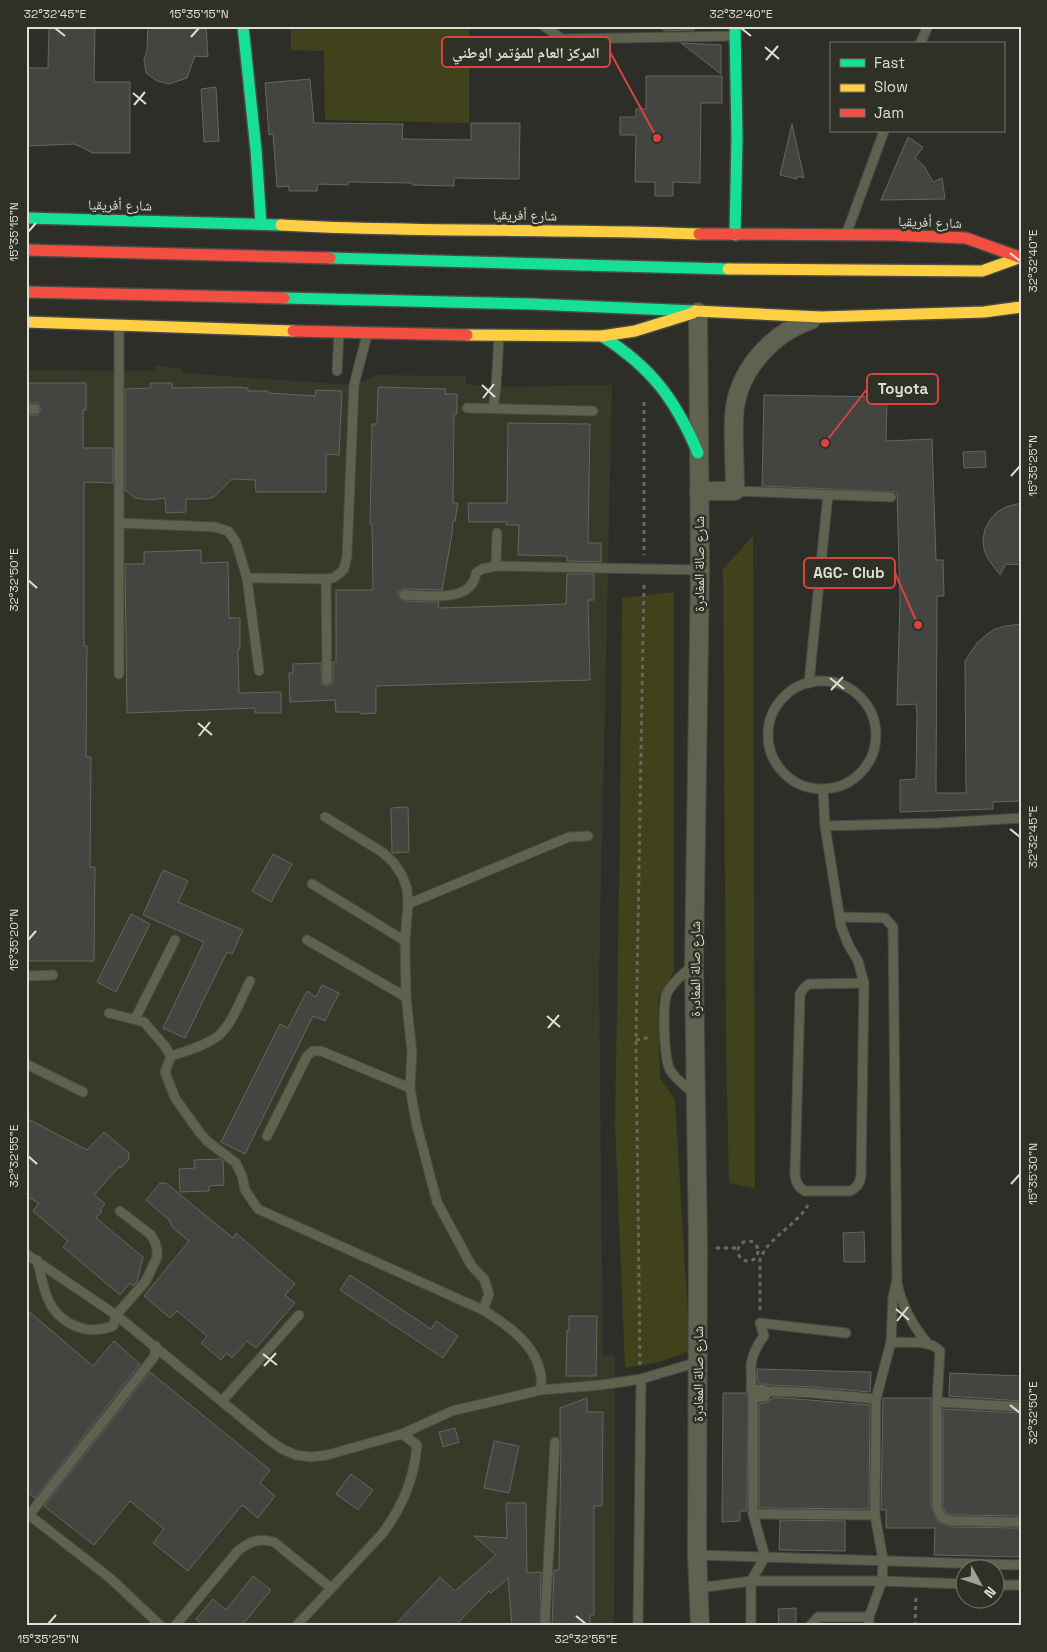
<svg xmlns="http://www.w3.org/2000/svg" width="1047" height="1652" font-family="'Space Grotesk','Noto Naskh Arabic',sans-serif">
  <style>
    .built { fill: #383929 }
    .green { fill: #3f421a }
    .building { fill: #444440; stroke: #666661 }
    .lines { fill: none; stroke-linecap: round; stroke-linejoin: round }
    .lane-casing { stroke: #494946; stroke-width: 11 }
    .street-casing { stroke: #494946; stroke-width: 20 }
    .fast-casing { stroke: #494946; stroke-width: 14 }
    .slow-casing { stroke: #494946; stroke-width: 14 }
    .jam-casing { stroke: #494946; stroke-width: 14 }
    .path { stroke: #696a5e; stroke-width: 3; stroke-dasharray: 4 4; stroke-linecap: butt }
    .lane { stroke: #606250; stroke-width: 9 }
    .street { stroke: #606250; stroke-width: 18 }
    .fast { stroke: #16e098; stroke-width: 11 }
    .slow { stroke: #ffcf43; stroke-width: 11 }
    .jam { stroke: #f24e42; stroke-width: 11 }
    .ticks { fill: none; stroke: #ddded7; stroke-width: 2 }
    .labels { text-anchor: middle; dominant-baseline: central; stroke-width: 5; stroke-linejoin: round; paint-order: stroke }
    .street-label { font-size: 14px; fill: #ddded7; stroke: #2f3126 }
    .leader { fill: none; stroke: #d74342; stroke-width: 2 }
    .callout-dot { fill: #d74342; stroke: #2f3126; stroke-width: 2 }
    .callout { fill: #2f3126; stroke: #d74342; stroke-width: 2 }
    .callout-label { font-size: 15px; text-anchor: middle; font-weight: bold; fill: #ddded7 }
    .neatline { fill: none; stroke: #ddded7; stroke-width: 2 }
    .ticks-label { font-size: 12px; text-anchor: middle; fill: #ddded7 }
  </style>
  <rect width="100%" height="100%" fill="#2e2e29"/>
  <!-- built -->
  <polygon class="built" points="155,365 182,369 182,373 354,385 378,375 466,376 466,384 496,387 612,385 599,977 603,1356 615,1355 614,1626 26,1626 26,370 155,371"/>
  <!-- green -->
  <g class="green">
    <polygon points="291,26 469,26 469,123 325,120 324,51 291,50"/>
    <polygon points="753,536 755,1188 729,1183 726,1049 723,569"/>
    <polygon points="674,592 674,971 658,999 660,1078 675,1100 690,1351 659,1362 625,1368 615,1122 620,835 622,598"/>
  </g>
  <!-- building -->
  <g class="building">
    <polygon points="49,26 95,26 94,82 130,82 130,153 93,153 75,144 26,146 27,68 48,68"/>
    <polygon points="148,26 206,26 208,57 195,56 187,78 169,84 157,81 146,73 144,60 147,50"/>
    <polygon points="659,26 696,26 694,30 665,31"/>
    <polygon points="681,43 721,45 721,74"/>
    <polygon points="646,76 722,76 722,103 701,103 700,183 673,182 673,196 655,196 655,182 635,182 636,135 620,135 620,117 636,117 636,109 646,109"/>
    <polygon points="310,79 314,123 403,124 402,139 471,140 471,123 520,123 519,179 454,178 454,186 412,185 412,183 348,182 348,185 318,184 317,191 289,191 289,186 277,187 273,134 269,135 265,83"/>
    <polygon points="216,87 219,141 204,142 201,89"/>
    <polygon points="792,124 804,178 797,176 797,179 780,175"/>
    <polygon points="908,137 923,147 915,158 924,166 933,182 942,178 945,199 881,200"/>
    <polygon points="26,383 86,383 86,410 83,410 83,448 113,448 113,483 84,482 84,646 87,646 86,757 91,757 90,867 95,867 94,961 26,961 26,415 38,415 41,409 38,403 26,403"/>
    <polygon points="150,383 172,383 172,388 238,387 248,388 248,391 268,391 268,393 315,396 316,390 342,391 339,455 326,454 326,492 256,492 255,480 232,479 214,497 206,499 186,499 186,512 166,513 165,498 150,500 135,498 125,490 125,389 151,388"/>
    <polygon points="378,387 446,389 445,394 457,394 457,414 454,414 453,503 458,503 455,521 453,521 452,534 442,590 404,589 398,592 399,598 404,601 439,602 438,608 566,604 567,574 594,574 594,600 588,600 590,680 376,686 376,713 360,714 360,712 336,712 335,700 290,702 289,673 293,673 293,664 321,663 322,684 328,686 333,683 333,662 336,662 336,590 373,590 372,524 370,524 372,424 377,424"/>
    <polygon points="764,395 887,397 886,441 932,439 936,560 943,560 944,596 937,596 937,598 936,793 966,793 965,661 977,643 986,635 995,629 1006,626 1021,624 1021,801 993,802 993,809 900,812 900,780 916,779 917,713 916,704 897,705 900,599 897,492 762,486"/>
    <polygon points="508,423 590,424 588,543 601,543 601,562 567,561 567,556 518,555 519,525 506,525 507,522 469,522 468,503 507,503"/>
    <polygon points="985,451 986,467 964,468 963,452"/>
    <polygon points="1021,503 1021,565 1006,564 1000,575 988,559 984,550 983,539 985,529 990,520 997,512 1006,507"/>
    <polygon points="201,550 201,563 228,562 229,618 240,618 240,649 238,649 239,693 281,692 281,713 255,713 255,708 127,713 125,564 144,564 144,552"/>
    <polygon points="408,807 409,852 392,853 391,808"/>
    <polygon points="273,854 292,864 271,902 252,891"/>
    <polygon points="163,870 188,881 178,902 243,930 232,954 227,952 185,1038 163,1028 204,942 143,915"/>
    <polygon points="131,914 150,924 116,992 97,982"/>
    <polygon points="322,985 339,993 325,1021 313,1016 245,1154 221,1142 280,1024 288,1028 307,991 316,997"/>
    <polygon points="26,1118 87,1150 104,1132 129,1153 129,1159 121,1168 119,1167 94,1195 105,1204 100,1210 102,1211 96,1218 143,1257 137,1282 133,1286 130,1283 120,1295 63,1247 68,1241 33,1211 39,1203 26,1196"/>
    <polygon points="220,1159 223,1161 224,1185 209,1186 209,1191 180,1192 179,1169 195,1168 194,1160"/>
    <polygon points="160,1183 166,1183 233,1238 236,1233 295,1284 285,1295 295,1303 256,1348 247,1341 232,1358 226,1353 221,1360 201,1343 207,1336 177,1311 170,1318 144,1296 189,1241 174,1229 169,1220 146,1200"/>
    <polygon points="864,1232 865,1262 844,1262 843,1233"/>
    <polygon points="350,1275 431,1329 436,1321 458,1336 443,1358 340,1290"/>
    <polygon points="26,1309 93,1366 114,1341 140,1364 35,1498 26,1491"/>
    <polygon points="569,1316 597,1316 596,1376 566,1376 567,1330 569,1330"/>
    <polygon points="757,1369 871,1372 870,1392 814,1387 769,1385 763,1383 758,1383"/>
    <polygon points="150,1372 270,1470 260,1483 275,1496 258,1518 242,1505 188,1571 153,1543 164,1529 130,1501 94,1545 44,1506"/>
    <polygon points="950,1373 1021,1376 1021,1401 949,1396"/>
    <polygon points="723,1393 745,1393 748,1395 747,1511 740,1511 740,1521 722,1522"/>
    <polygon points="773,1397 870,1405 869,1509 759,1508 759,1404 768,1402"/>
    <polygon points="587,1398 587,1412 603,1412 602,1506 594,1506 594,1615 590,1616 590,1626 552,1626 554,1570 559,1570 561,1442 560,1438 560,1408"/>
    <polygon points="883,1398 931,1398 931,1507 938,1522 953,1527 1021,1528 1021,1557 934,1555 935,1528 886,1528 886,1510 881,1510"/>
    <polygon points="943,1409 1021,1413 1021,1516 954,1515 946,1513 943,1506"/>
    <polygon points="455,1428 459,1442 443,1447 439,1432"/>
    <polygon points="494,1441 519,1446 509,1493 484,1488"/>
    <polygon points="351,1474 373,1490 358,1510 336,1494"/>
    <polygon points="506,1503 526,1503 527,1573 541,1572 540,1626 512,1626 508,1578 491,1593 489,1591 455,1626 394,1626 440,1577 455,1591 496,1555 474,1536 507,1538"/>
    <polygon points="780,1520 845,1521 845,1551 779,1550"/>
    <polygon points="253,1576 271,1590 243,1624 246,1626 204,1626 196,1619 213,1599 226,1610"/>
    <polygon points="796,1608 796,1626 779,1626 778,1609"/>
  </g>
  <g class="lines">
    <!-- lane casing -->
    <g class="lane-casing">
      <g id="lane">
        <polyline points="544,26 562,39 734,36"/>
        <polyline points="920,44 928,26"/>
        <polyline points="847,232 884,131"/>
        <polyline points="119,327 119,674"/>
        <polyline points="337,371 339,333"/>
        <polyline points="467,408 593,411"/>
        <polyline points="493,408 496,387 499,337"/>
        <polyline points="26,409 35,409"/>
        <polyline points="735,491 891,497"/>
        <polyline points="119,523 215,527 228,531 236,542 247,578 259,671"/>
        <polyline points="496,566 497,533"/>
        <polyline points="247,578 326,579 333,578 339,574 344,569 347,556 354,385 367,335"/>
        <polyline points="326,579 327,680"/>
        <path d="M404 595C426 595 472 604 476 573L482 569 496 566 700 570"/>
        <circle cx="822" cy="735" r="54"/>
        <polyline points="809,683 828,494"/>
        <path d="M823 789 825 826 841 926 848 944 858 961 864 983 861 1175C860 1183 858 1187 850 1191H805C798 1187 796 1183 795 1175L800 994 804 988 809 984 864 983"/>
        <polyline points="325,817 382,852 393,862 402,875 407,889 408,904 405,941 406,997 412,1052 410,1088 416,1122 437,1202 471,1265 484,1279 489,1294 483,1310"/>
        <polyline points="825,826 937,823 1021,818"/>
        <polyline points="312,884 405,941"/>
        <polyline points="408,904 569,837 588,836"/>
        <path d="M840 917 885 918 893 927 897 1283C902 1307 912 1325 928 1344"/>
        <polyline points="307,940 406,997"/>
        <path d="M693 965C685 973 672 982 667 993 662 1005 664 1059 670 1070 676 1080 687 1087 695 1095"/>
        <polyline points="26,976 53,975"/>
        <path d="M109 1013 144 1022 164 1045 171 1056 165 1072 175 1098 200 1133 207 1141 236 1163 242 1176 245 1190 258 1209 483 1310C506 1324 534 1343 540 1371 542 1377 541 1384 541 1390"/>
        <polyline points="135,1019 175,940"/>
        <path d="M171 1056C186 1051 205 1046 218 1036 233 1023 241 998 250 981"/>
        <polyline points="26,1064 83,1092"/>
        <polyline points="267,1136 307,1056 313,1051 321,1051 410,1088"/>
        <polyline points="26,1254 116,1315 269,1440 282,1449 296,1455 311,1457 327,1455 402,1434 452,1411 541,1390 601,1385 641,1379 698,1362"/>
        <path d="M37 1260C40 1270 42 1281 45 1291 54 1322 84 1337 113 1326L116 1315 146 1281 157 1257V1249L155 1242 151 1235 120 1211"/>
        <path d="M891 1342C905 1343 931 1339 940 1351L937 1402V1507L942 1518 953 1521 1021 1522"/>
        <path d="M767 1392 763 1389 751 1390C752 1381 751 1374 751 1365 752 1356 758 1343 764 1336L760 1323 846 1333"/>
        <polyline points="222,1401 299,1315"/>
        <polyline points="937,1402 1021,1407"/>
        <polyline points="753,1514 875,1515"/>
        <polyline points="29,1515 110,1578 161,1626"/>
        <polyline points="26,1519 154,1357 156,1346"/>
        <polyline points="697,1555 1021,1565"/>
        <polyline points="994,1585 1021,1585"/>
        <polyline points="698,1588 751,1581 882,1581 964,1584"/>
        <path d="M175 1626 237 1552C249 1541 259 1538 274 1542L331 1588"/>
        <path d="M296 1626 382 1534C403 1506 414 1479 417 1445L402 1434"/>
        <polyline points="546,1626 545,1619 555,1442"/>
        <polyline points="638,1626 641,1379"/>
        <polyline points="751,1626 751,1581 765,1557 753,1514 753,1398 765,1397 767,1392 773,1391 813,1393 876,1399"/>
        <polyline points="810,1626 818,1617 869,1617"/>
        <polyline points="869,1626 869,1617 882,1581 883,1560 875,1515 876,1399 891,1342 893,1297 896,1284"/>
      </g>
    </g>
    <!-- street casing -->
    <g class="street-casing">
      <g id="street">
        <polyline points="698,312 700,570 694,965 698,1247 697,1555 700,1626"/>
        <path d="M699 491H735C735 467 733 442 734 417 736 373 770 334 811 320"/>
      </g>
    </g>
    <!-- fast casing -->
    <g class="fast-casing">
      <g id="fast">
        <polyline points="243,26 256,150 261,224"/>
        <polyline points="735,26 737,138 735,235"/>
        <polyline points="26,218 281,225"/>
        <polyline points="330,258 728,269"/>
        <polyline points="284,298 532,304 695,311"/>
        <path d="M602 336C652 368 675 399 698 453"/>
      </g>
    </g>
    <!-- slow casing -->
    <g class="slow-casing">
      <g id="slow">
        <path d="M281 225C420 233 560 228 699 234"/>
        <polyline points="728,269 982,271 1021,257"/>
        <polyline points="695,311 821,317 984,312 1021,307"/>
        <polyline points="26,322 293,331"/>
        <polyline points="467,335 602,336 635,331 693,313"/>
      </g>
    </g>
    <!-- jam casing -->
    <g class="jam-casing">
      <g id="jam">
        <polyline points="699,234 893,235 966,238 1019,257"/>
        <polyline points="26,250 330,258"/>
        <polyline points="26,292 284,298"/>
        <polyline points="293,331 467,335"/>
      </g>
    </g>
    <!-- path -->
    <g class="path">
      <polyline points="644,402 644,555"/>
      <polyline points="636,1040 652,1037"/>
      <circle cx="748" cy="1251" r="10"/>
      <polyline points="716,1248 738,1248"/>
      <path d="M760 1310V1260C767 1238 796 1226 808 1205"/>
      <polyline points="640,1365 636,1040 644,582"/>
      <polyline points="915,1626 916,1596"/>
    </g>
    <!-- lane -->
    <use href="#lane" class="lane"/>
    <!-- street -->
    <use href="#street" class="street"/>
    <!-- fast -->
    <use href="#fast" class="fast"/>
    <!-- slow -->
    <use href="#slow" class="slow"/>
    <!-- jam -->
    <use href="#jam" class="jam"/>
  </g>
  <!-- ticks -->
  <path class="ticks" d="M55 28 65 36M741 28 751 36M191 37 199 28M765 47 779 59M766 60 778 46M133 93 146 104M134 105 145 92M28 232 36 223M1010 253 1020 261M482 385 495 397M483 398 494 384M1011 476 1020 466M28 580 37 588M830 678 844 689M831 690 843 677M198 723 212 735M199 736 210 722M1010 829 1020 837M28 940 36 931M547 1016 560 1027M548 1028 559 1015M28 1156 37 1164M1011 1184 1020 1174M896 1309 909 1320M897 1321 908 1307M263 1354 277 1365M264 1366 276 1353M1010 1405 1020 1413M576 1616 586 1624M48 1624 56 1615"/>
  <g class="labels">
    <!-- street labels -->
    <g class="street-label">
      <text transform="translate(120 205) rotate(1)">شارع أفريقيا</text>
      <text transform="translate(525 215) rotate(1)">شارع أفريقيا</text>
      <text transform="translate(930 222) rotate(2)">شارع أفريقيا</text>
      <text transform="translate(699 564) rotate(-90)">شارع صالة المغادرة</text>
      <text transform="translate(695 969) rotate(-90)">شارع صالة المغادرة</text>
      <text transform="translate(698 1374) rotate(-90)">شارع صالة المغادرة</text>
    </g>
  </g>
  <!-- callouts -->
  <path class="leader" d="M657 138L610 52M825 443L867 389M918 625L895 573"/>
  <g class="callout-dot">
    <circle cx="657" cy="138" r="5"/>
    <circle cx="825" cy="443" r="5"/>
    <circle cx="918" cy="625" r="5"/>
  </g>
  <g class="callout">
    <rect x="442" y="37" width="168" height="30" rx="5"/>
    <rect x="867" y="374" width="71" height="30" rx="5"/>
    <rect x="804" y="558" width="91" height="30" rx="5"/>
  </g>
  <g class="callout-label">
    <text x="526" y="58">المركز العام للمؤتمر الوطني</text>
    <text x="903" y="394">Toyota</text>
    <text x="849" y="578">AGC- Club</text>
  </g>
  <!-- border -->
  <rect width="1047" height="1652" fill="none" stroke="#2f3126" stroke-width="55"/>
  <!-- legend -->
  <rect x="830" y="42" width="175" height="90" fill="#2f3126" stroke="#75766d"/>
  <rect x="840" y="59" width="25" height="8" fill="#16e098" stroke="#75766d"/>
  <text x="874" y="68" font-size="15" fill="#ddded7">Fast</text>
  <rect x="840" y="84" width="25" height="8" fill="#ffcf43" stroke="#75766d"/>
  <text x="874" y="92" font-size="15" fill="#ddded7">Slow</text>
  <rect x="840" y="109" width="25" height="8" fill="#f24e42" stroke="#75766d"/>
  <text x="874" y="118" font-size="15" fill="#ddded7">Jam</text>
  <!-- north arrow -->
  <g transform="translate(980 1584) rotate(130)"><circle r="24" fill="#2f3126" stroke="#75766d"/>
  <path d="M0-4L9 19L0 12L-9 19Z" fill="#a0a09a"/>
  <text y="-8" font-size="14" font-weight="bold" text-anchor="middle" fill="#ddded7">N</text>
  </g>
  <rect x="28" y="28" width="992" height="1596" class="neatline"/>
  <g class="ticks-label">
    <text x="55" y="18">32°32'45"E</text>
    <text x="199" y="18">15°35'15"N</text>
    <text x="741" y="18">32°32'40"E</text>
    <text transform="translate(14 232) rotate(-90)" y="4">15°35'15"N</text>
    <text transform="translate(1033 261) rotate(-90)" y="4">32°32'40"E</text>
    <text transform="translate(1033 466) rotate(-90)" y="4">15°35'25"N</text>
    <text transform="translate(14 580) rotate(-90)" y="4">32°32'50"E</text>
    <text transform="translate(1033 837) rotate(-90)" y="4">32°32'45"E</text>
    <text transform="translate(14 940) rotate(-90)" y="4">15°35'20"N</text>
    <text transform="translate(14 1156) rotate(-90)" y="4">32°32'55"E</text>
    <text transform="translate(1033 1174) rotate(-90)" y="4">15°35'30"N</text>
    <text transform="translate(1033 1413) rotate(-90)" y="4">32°32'50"E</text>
    <text x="48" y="1643">15°35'25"N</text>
    <text x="586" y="1643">32°32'55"E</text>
  </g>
</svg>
